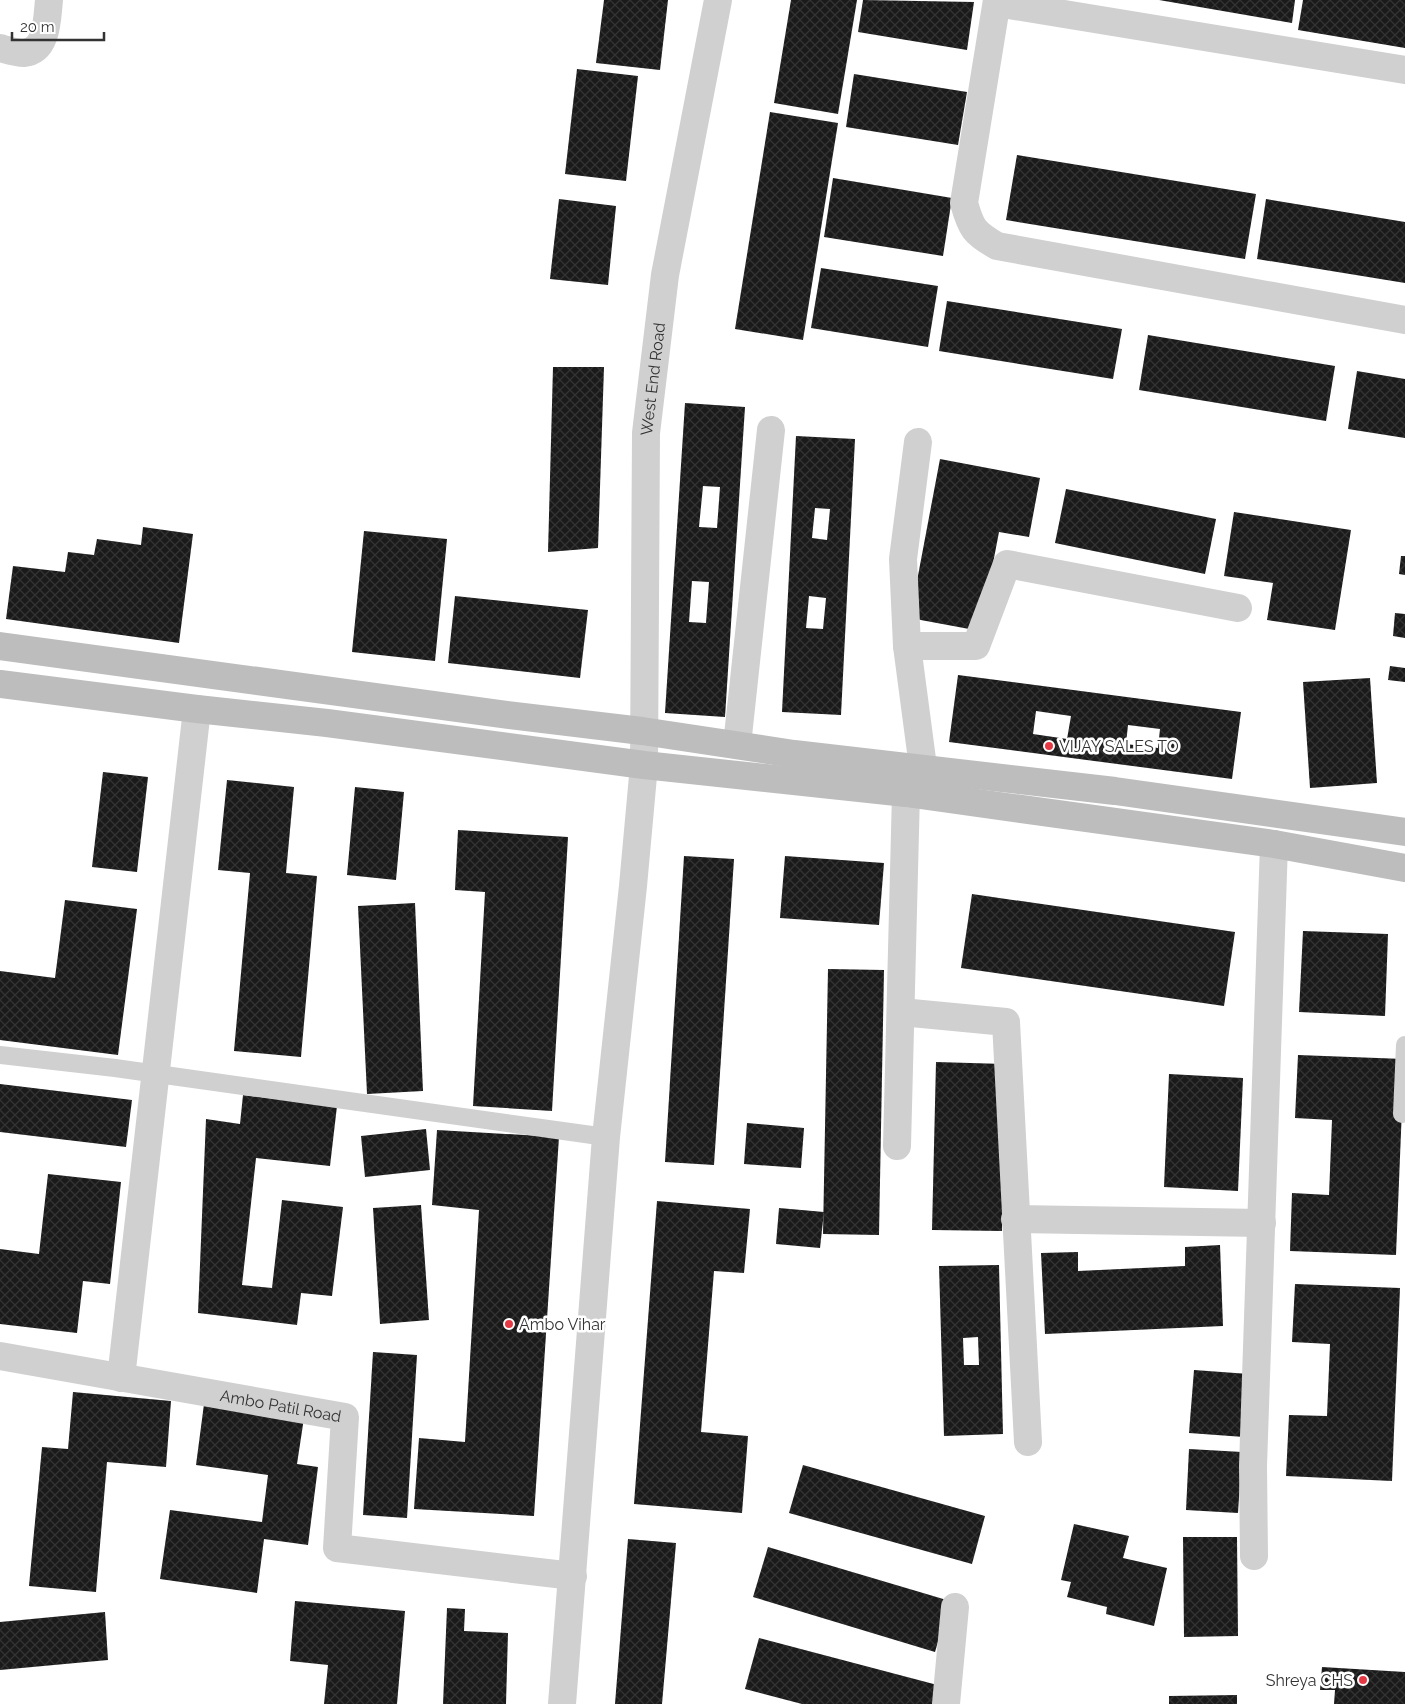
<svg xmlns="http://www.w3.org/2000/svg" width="1405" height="1704" font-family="Raleway,sans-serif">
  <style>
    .building { fill: url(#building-cross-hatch); fill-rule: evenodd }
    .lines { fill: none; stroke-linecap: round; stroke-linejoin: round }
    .lane { stroke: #d0d0d0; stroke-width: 18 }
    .street { stroke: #d0d0d0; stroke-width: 28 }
    .secondary { stroke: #bdbdbd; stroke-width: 28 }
    .poi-dot { fill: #e63946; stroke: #fff; stroke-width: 2 }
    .labels { text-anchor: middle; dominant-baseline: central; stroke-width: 5; stroke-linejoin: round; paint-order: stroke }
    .street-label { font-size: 16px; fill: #333; stroke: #fff }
    .poi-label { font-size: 16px; fill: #333; stroke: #fff; text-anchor: start }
  </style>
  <defs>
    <pattern id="building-cross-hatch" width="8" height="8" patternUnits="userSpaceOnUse" patternTransform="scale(1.25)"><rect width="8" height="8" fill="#1a1a1a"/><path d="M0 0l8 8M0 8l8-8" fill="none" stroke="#333"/></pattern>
  </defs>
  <rect width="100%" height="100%" fill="#fff"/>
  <!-- building -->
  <g class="building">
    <polygon points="604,0 668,0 660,70 596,63"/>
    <polygon points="791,0 857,0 838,114 774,103"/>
    <polygon points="863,0 974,2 967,50 858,32"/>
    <polygon points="1159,0 1295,0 1292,23"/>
    <polygon points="1303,0 1405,0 1405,48 1298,30"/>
    <polygon points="577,69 638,76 626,181 565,174"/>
    <polygon points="854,74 967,92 958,145 846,127"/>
    <polygon points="770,112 838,123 803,340 735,329"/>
    <polygon points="1017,155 1256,194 1245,259 1006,220"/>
    <polygon points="833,178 952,198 943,256 824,237"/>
    <polygon points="559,199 616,206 608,285 550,279"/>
    <polygon points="1266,199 1405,222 1405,283 1257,259"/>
    <polygon points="821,268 938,286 928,347 811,328"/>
    <polygon points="947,301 1122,329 1113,379 939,351"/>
    <polygon points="1148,335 1335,366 1326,421 1139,390"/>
    <polygon points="553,367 604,367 598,548 548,552"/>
    <polygon points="1357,371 1405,379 1405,438 1348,429"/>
    <path d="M685 403 745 407 725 717 665 713ZM703 486 720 487 717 528 699 527ZM692 581 709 582 706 623 689 622Z"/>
    <path d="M796 436 855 439 841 715 782 712ZM815 508 830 509 827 540 812 538ZM809 596 826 598 823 629 806 628Z"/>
    <polygon points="940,459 1040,478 1029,537 999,532 980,631 910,618"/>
    <polygon points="1066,489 1216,519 1205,574 1055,543"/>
    <polygon points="1234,512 1351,530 1335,630 1267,620 1273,583 1224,576"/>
    <polygon points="143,527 193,534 179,643 6,619 13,566 65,572 68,552 94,555 97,539 141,545"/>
    <polygon points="364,531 447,539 435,661 352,652"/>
    <polygon points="1401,556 1405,556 1405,575 1399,574"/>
    <polygon points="455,596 588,610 580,678 448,663"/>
    <polygon points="1395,613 1405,614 1405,638 1393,636"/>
    <polygon points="1390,666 1405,668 1405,682 1388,680"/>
    <path d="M958 675 1241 712 1232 779 949 742ZM1036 711 1071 716 1067 739 1033 734ZM1128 725 1160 729 1158 748 1126 744Z"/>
    <polygon points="1370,678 1377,783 1310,788 1303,682"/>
    <polygon points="103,772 148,777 137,872 92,867"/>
    <polygon points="227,780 294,787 286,873 317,876 301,1057 234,1051 250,873 218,870"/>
    <polygon points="355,787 404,792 396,880 347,875"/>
    <polygon points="458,830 568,837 552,1111 473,1106 485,892 455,890"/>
    <polygon points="684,856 734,859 714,1165 665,1162"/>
    <polygon points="785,856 884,863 879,925 780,918"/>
    <polygon points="972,894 1235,932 1224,1006 961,968"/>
    <polygon points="65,900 137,909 118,1055 0,1040 0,971 55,978"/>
    <polygon points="415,903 423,1091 367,1094 358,906"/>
    <polygon points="1303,931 1388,934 1385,1016 1299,1012"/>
    <polygon points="828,969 884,970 879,1235 823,1234"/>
    <polygon points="1298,1055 1404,1059 1396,1255 1290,1251 1292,1193 1329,1195 1332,1120 1295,1118"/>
    <polygon points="936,1062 1005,1064 1002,1231 932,1230"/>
    <polygon points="1169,1074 1243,1078 1238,1191 1164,1187"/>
    <polygon points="0,1084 132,1100 126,1147 0,1132"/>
    <polygon points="243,1095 337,1106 330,1166 256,1158 242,1285 272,1288 282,1200 343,1207 332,1296 301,1293 297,1325 198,1313 206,1119 240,1124"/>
    <polygon points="747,1123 804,1128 801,1168 744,1164"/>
    <polygon points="426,1129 430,1170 365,1177 361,1136"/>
    <polygon points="437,1130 559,1137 534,1516 414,1509 419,1438 465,1442 479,1210 432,1205"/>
    <polygon points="48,1174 121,1182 110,1284 83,1281 77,1333 0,1324 0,1249 39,1254"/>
    <polygon points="657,1201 750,1209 744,1273 714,1271 701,1432 748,1436 742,1513 634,1504"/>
    <polygon points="421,1205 429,1320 380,1324 373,1208"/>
    <polygon points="779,1208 824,1212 820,1248 776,1244"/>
    <polygon points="1220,1245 1223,1326 1045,1334 1041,1253 1078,1252 1078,1271 1185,1266 1185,1247"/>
    <path d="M999 1265 1003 1434 944 1436 939 1266ZM978 1337 979 1365H964L963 1338Z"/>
    <polygon points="1295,1284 1400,1288 1392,1481 1286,1476 1289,1415 1327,1416 1330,1344 1292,1342"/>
    <polygon points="373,1352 417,1355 407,1518 363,1515"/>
    <polygon points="1194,1370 1249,1374 1244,1437 1189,1433"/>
    <polygon points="73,1392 171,1401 166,1467 107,1462 96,1592 29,1586 42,1447 68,1449"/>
    <polygon points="204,1404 304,1418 297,1464 318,1467 308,1545 264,1539 257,1593 160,1579 170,1510 262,1522 268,1475 196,1465"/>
    <polygon points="1189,1449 1242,1452 1238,1513 1186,1510"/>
    <polygon points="803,1465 985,1516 972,1564 789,1513"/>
    <polygon points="1074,1524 1129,1536 1123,1558 1167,1568 1154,1626 1106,1614 1107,1607 1067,1597 1071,1582 1061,1580"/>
    <polygon points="1183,1537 1237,1537 1238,1636 1184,1637"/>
    <polygon points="628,1539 676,1543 662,1704 615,1704"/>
    <polygon points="768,1547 950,1601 935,1652 753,1597"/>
    <polygon points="295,1601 405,1611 397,1704 324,1704 328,1665 290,1661"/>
    <polygon points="447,1608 465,1609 464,1631 508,1633 506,1704 443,1704"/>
    <polygon points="105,1612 108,1660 0,1670 0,1622"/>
    <polygon points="759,1638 945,1687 940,1704 802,1704 745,1689"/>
    <polygon points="1322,1667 1405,1672 1405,1704 1334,1704 1335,1690 1320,1690"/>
    <polygon points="1237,1695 1237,1704 1169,1704 1169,1696"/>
  </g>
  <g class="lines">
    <!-- lane -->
    <g class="lane">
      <polyline points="0,1055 115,1068 606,1137"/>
      <polyline points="1402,1114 1405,1045"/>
    </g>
    <!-- street -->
    <g class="street">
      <path d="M997 0 964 203C971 228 974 233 997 246L1405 320"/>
      <polyline points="997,3 1405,70"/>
      <path d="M0 48C7 50 16 53 24 53 48 51 47 17 49 0"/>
      <polyline points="918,442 903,559 907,646 923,767"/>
      <polyline points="907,646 976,646 1007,564 1238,608"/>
      <polyline points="737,745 771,430"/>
      <polyline points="901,1012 1006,1022 1028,1442"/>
      <polyline points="897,1146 906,793"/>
      <polyline points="1015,1219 1262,1223"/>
      <path id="s1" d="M0 1356 345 1417 337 1548 573 1576"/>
      <polyline points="121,1378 197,709"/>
      <polyline points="1254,1556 1253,1466 1274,844"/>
      <path id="s2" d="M562 1704 606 1137 633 886 644 765 646 433 665 275 718 0"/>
      <polyline points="946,1704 955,1607"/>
    </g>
    <!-- secondary -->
    <g class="secondary">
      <polyline points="0,646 508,715 642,731 794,754 1115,791 1405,832"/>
      <polyline points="0,684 197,709 327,723 644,765 906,793 1274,844 1405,868"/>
    </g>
  </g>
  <!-- markers -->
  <g class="poi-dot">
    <circle cx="1049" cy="746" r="5"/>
    <circle cx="509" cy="1324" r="5"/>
    <circle cx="1363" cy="1680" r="5"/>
  </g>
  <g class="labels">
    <!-- street labels -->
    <g class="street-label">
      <text stroke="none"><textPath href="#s2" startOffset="1329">West End Road</textPath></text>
      <text stroke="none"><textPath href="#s1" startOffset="285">Ambo Patil Road</textPath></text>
    </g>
    <!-- poi labels -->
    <g class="poi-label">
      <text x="1059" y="746">VIJAY SALES TO</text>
      <text x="519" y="1324">Ambo Vihar</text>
      <text x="1353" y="1680" text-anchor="end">Shreya CHS</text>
    </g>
  </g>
  <!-- scale -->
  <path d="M12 32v8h92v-8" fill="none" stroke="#333333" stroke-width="2.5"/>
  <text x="20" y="32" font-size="15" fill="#333333" stroke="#ffffff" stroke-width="4" paint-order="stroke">20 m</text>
</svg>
